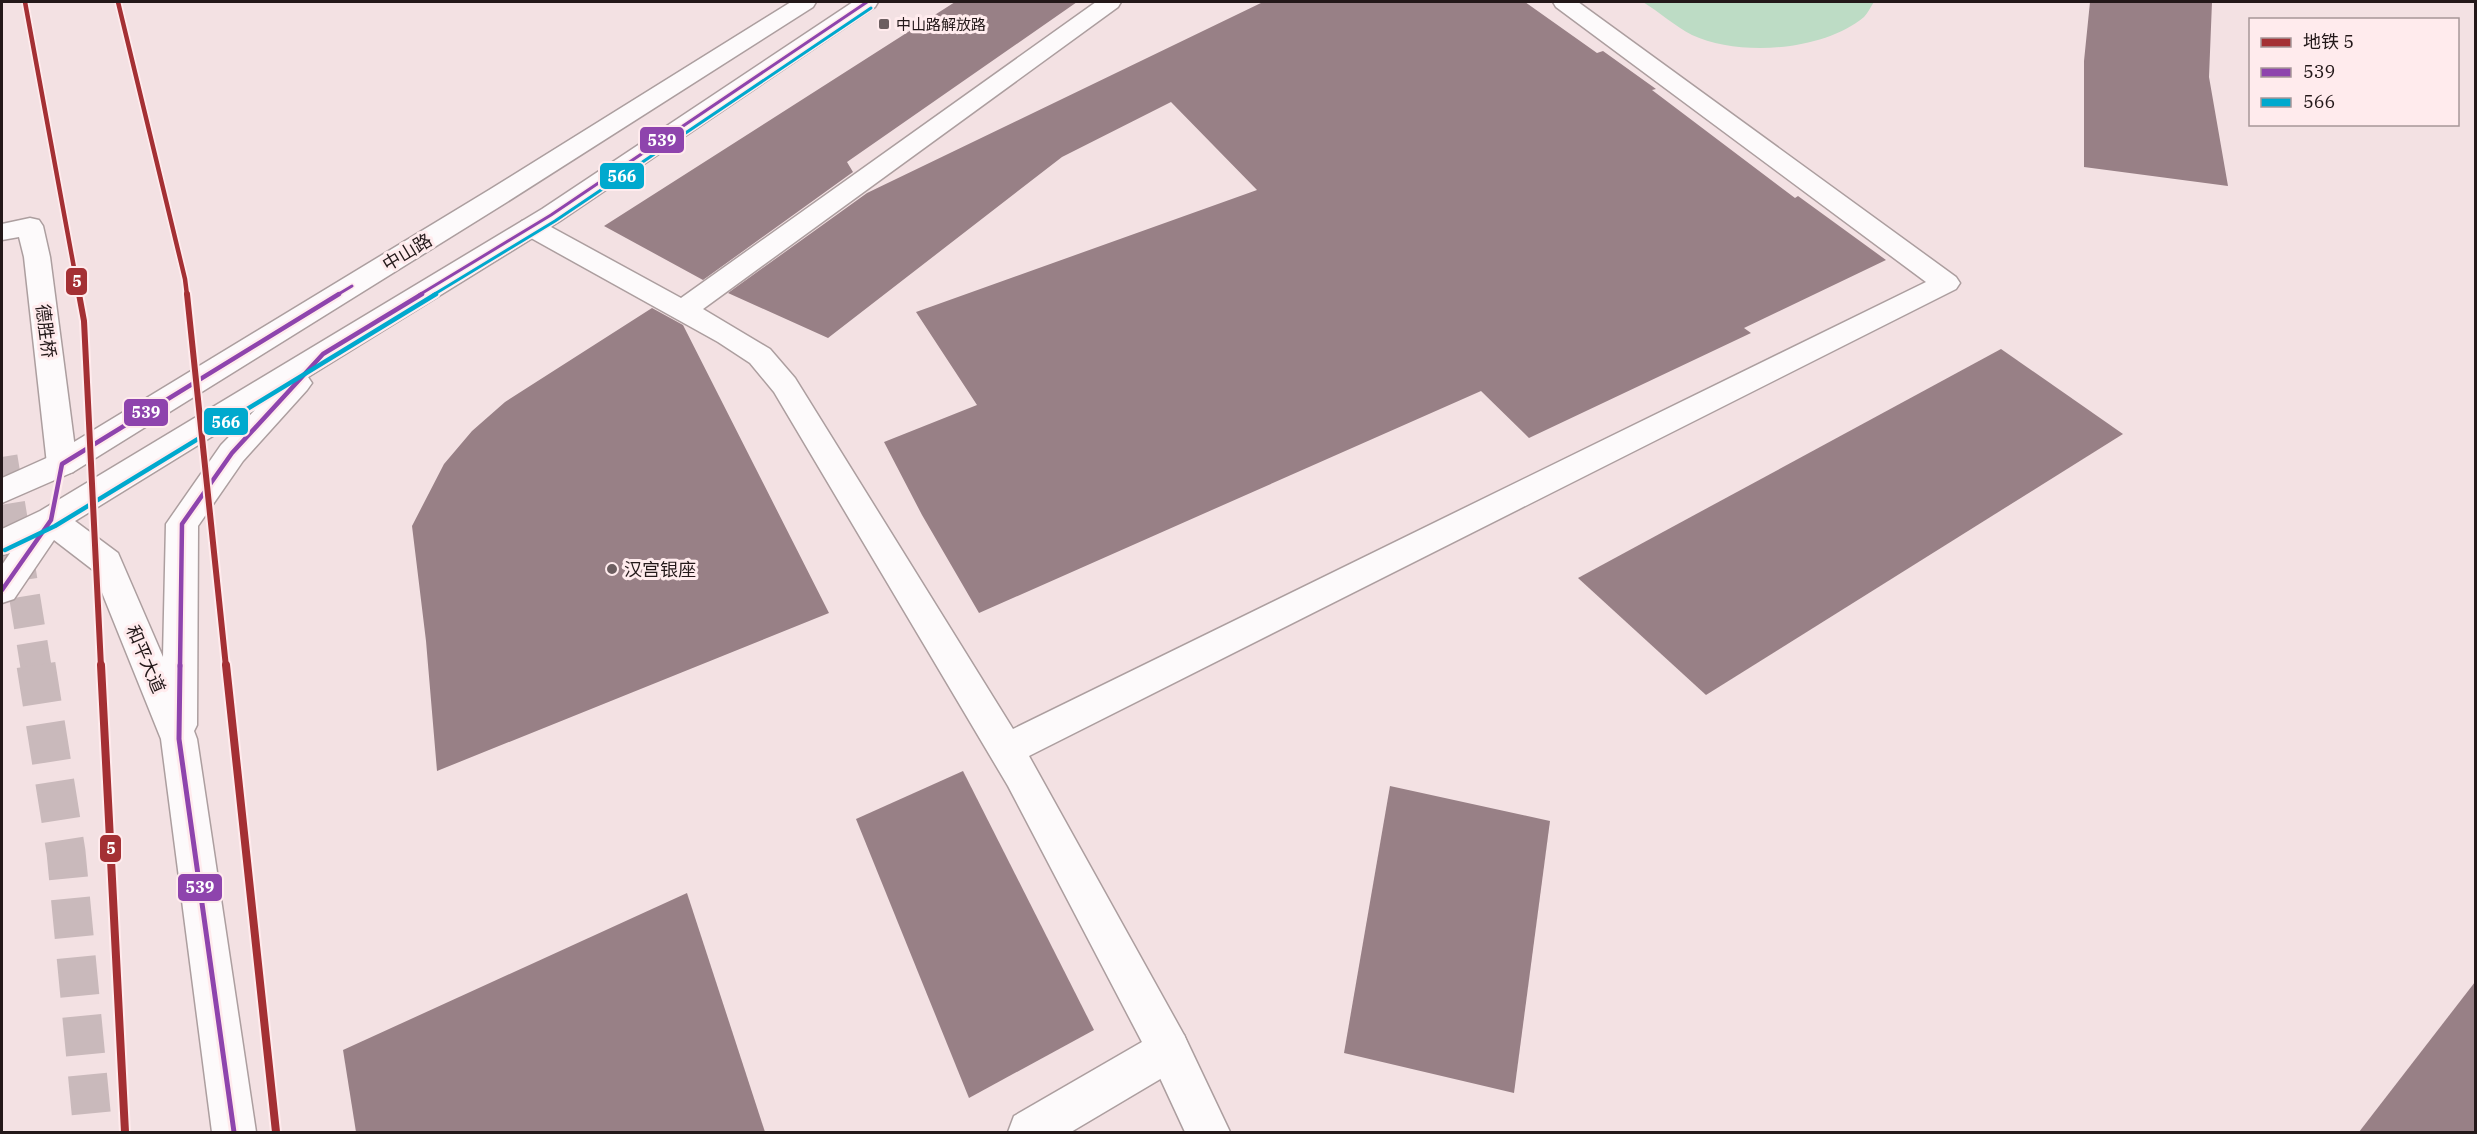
<svg xmlns="http://www.w3.org/2000/svg" width="2477" height="1134" font-family="'IBM Plex Serif','Noto Sans SC',serif">
  <style>
    .green { fill: #bddcc5 }
    .building { fill: #988086 }
    .lines { fill: none; stroke-linecap: round; stroke-linejoin: round }
    .primary-tunnel-far1 { stroke: #c9b9bb; stroke-width: 31; stroke-dasharray: 31 16; stroke-linecap: butt }
    .primary-tunnel { stroke: #c9b9bb; stroke-width: 39; stroke-dasharray: 39 20; stroke-linecap: butt }
    .service-casing { stroke: #ac9e9f; stroke-width: 3 }
    .minor-casing { stroke: #ac9e9f; stroke-width: 3 }
    .primary-casing { stroke: #ac9e9f; stroke-width: 3 }
    .service { fill: #fdfafb; fill-rule: evenodd }
    .minor { fill: #fdfafb; fill-rule: evenodd }
    .primary { fill: #fdfafb; fill-rule: evenodd }
    .bus-1-far2-casing { stroke: #ffebed; stroke-width: 6 }
    .bus-1-far1-casing { stroke: #ffebed; stroke-width: 9 }
    .bus-1-casing { stroke: #ffebed; stroke-width: 10 }
    .bus-2-far1-casing { stroke: #ffebed; stroke-width: 6 }
    .bus-2-casing { stroke: #ffebed; stroke-width: 9 }
    .bus-1-far2 { stroke: #8e44ad; stroke-width: 3 }
    .bus-1-far1 { stroke: #8e44ad; stroke-width: 4.5 }
    .bus-1 { stroke: #8e44ad; stroke-width: 5 }
    .bus-2-far1 { stroke: #00a9ce; stroke-width: 3 }
    .bus-2 { stroke: #00a9ce; stroke-width: 4.5 }
    .metro-1-far2-casing { stroke: #ffebed; stroke-width: 8 }
    .metro-1-far1-casing { stroke: #ffebed; stroke-width: 10 }
    .metro-1-casing { stroke: #ffebed; stroke-width: 12 }
    .metro-1-far2 { stroke: #a43034; stroke-width: 4.5 }
    .metro-1-far1 { stroke: #a43034; stroke-width: 6 }
    .metro-1 { stroke: #a43034; stroke-width: 8 }
    .poi-dot { fill: #6c5e60; stroke: #ffebed; stroke-width: 2 }
    .labels { text-anchor: middle; dominant-baseline: central; stroke-width: 6; stroke-linejoin: round; paint-order: stroke }
    .far-poi-label { font-size: 15px; fill: #231819; stroke: #ffebed; text-anchor: start }
    .street-label { font-size: 18px; fill: #231819; stroke: #ffebed }
    .poi-label { font-size: 18px; fill: #231819; stroke: #ffebed; text-anchor: start }
    .line-badge { stroke: #ffebed; stroke-width: 2 }
    .badge-label { font-size: 16px; text-anchor: middle; font-weight: bold; fill: #fff }
  </style>
  <rect width="100%" height="100%" fill="#f3e1e3"/>
  <!-- green -->
  <path class="green" d="M1643 2H1874C1871 6 1868 13 1864 17 1823 51 1740 57 1692 35 1675 26 1659 12 1643 2Z"/>
  <!-- building -->
  <g class="building">
    <polygon points="955,2 1077,2 847,162 853,172 703,280 604,226"/>
    <polygon points="1263,2 1525,2 1597,53 1603,51 1656,89 1652,90 1795,198 1798,196 1886,260 1744,328 1751,333 1529,438 1481,391 979,613 922,515 884,442 977,405 916,312 1257,190 1171,102 1062,157 828,338 728,293 867,193"/>
    <polygon points="2090,2 2212,2 2209,77 2228,186 2084,167 2084,61"/>
    <polygon points="652,308 683,325 829,613 437,771 426,641 412,526 444,464 472,431 505,402"/>
    <polygon points="2001,349 2123,434 1706,695 1578,578"/>
    <polygon points="963,771 1094,1030 969,1098 856,819"/>
    <polygon points="1390,786 1550,821 1514,1093 1344,1053"/>
    <polygon points="687,893 765,1132 356,1132 343,1050"/>
    <polygon points="2475,982 2475,1132 2359,1132"/>
  </g>
  <g class="lines">
    <!-- primary-tunnel-far1 -->
    <polyline class="primary-tunnel-far1" points="2,457 36,667"/>
    <!-- primary-tunnel -->
    <polyline class="primary-tunnel" points="36,665 66,852 93,1132"/>
    <!-- service casing -->
    <g class="service-casing">
      <polygon id="service" points="1169,1029 1184,1035 1190,1050 1184,1065 1071,1132 1008,1132 1014,1116 1154,1035"/>
    </g>
    <!-- minor casing -->
    <g class="minor-casing">
      <g id="minor">
        <polygon points="1096,2 1121,2 1118,7 703,309 770,349 795,378 1013,729 1926,282 1556,7 1553,2 1578,2 1956,277 1960,283 1956,289 1029,756 1184,1035 1230,1132 1185,1132 1154,1065 1008,786 774,392 750,363 718,342 522,233 518,227 522,221 531,219 540,221 681,298"/>
        <polygon points="30,218 39,220 43,226 50,257 77,464 73,472 62,475 51,472 47,464 24,257 19,237 2,240 2,224"/>
      </g>
    </g>
    <!-- primary casing -->
    <g class="primary-casing">
      <g id="primary">
        <polygon points="791,2 816,2 813,7 507,202 73,472 2,503 2,478 51,456 489,190"/>
        <path d="M853 2H878L875 7 560 221 308 377 312 383 307 390 243 461 198 526 197 725 194 731 197 739 256 1132H212L161 739 93 570 54 540 14 599 2 603V565L10 553 2 555V529L40 511 542 209ZM255 410 221 445 166 524 163 657 118 553 75 521Z"/>
      </g>
    </g>
    <!-- service -->
    <use href="#service" class="service"/>
    <!-- minor -->
    <use href="#minor" class="minor"/>
    <!-- primary -->
    <use href="#primary" class="primary"/>
    <!-- bus-1-far2 casing -->
    <g class="bus-1-far2-casing">
      <g id="bus-1-far2">
        <polyline points="337,295 352,286"/>
        <polyline points="419,295 551,215 867,2"/>
      </g>
    </g>
    <!-- bus-1-far1 casing -->
    <g class="bus-1-far1-casing">
      <g id="bus-1-far1">
        <polyline points="2,590 51,520 62,464 339,294"/>
        <polyline points="180,667 182,524 232,453 323,354 422,294"/>
      </g>
    </g>
    <!-- bus-1 casing -->
    <g class="bus-1-casing">
      <polyline id="bus-1" points="180,665 179,739 234,1132"/>
    </g>
    <!-- bus-2-far1 casing -->
    <g class="bus-2-far1-casing">
      <polyline id="bus-2-far1" points="433,295 555,221 871,8"/>
    </g>
    <!-- bus-2 casing -->
    <g class="bus-2-casing">
      <polyline id="bus-2" points="5,550 55,526 436,294"/>
    </g>
    <!-- bus-1-far2 -->
    <use href="#bus-1-far2" class="bus-1-far2"/>
    <!-- bus-1-far1 -->
    <use href="#bus-1-far1" class="bus-1-far1"/>
    <!-- bus-1 -->
    <use href="#bus-1" class="bus-1"/>
    <!-- bus-2-far1 -->
    <use href="#bus-2-far1" class="bus-2-far1"/>
    <!-- bus-2 -->
    <use href="#bus-2" class="bus-2"/>
    <!-- metro-1-far2 casing -->
    <g class="metro-1-far2-casing">
      <g id="metro-1-far2">
        <polyline points="25,2 79,295"/>
        <polyline points="118,2 185,279 187,295"/>
      </g>
    </g>
    <!-- metro-1-far1 casing -->
    <g class="metro-1-far1-casing">
      <g id="metro-1-far1">
        <polyline points="79,294 84,321 101,667"/>
        <polyline points="187,294 226,667"/>
      </g>
    </g>
    <!-- metro-1 casing -->
    <g class="metro-1-casing">
      <g id="metro-1">
        <polyline points="101,665 125,1132"/>
        <polyline points="226,665 276,1132"/>
      </g>
    </g>
    <!-- metro-1-far2 -->
    <use href="#metro-1-far2" class="metro-1-far2"/>
    <!-- metro-1-far1 -->
    <use href="#metro-1-far1" class="metro-1-far1"/>
    <!-- metro-1 -->
    <use href="#metro-1" class="metro-1"/>
  </g>
  <!-- markers -->
  <g class="poi-dot">
    <rect x="878" y="18" width="12" height="12" rx="3"/>
    <circle cx="612" cy="569" r="6"/>
  </g>
  <g class="labels">
    <!-- far-poi labels -->
    <g class="far-poi-label">
      <text x="896" y="24">中山路解放路</text>
    </g>
    <!-- street labels -->
    <g class="street-label">
      <text transform="translate(407 252) rotate(-31)">中山路</text>
      <text transform="translate(46 331) rotate(83)">德胜桥</text>
      <text transform="translate(146 659) rotate(67)">和平大道</text>
    </g>
    <!-- poi labels -->
    <g class="poi-label">
      <text x="624" y="569">汉宫银座</text>
    </g>
  </g>
  <g class="line-badge">
    <rect x="639" y="126" width="46" height="28" rx="6" fill="#8e44ad"/>
    <rect x="599" y="162" width="46" height="28" rx="6" fill="#00a9ce"/>
    <rect x="65" y="267" width="23" height="29" rx="6" fill="#a43034"/>
    <rect x="123" y="398" width="46" height="29" rx="6" fill="#8e44ad"/>
    <rect x="203" y="407" width="46" height="29" rx="6" fill="#00a9ce"/>
    <rect x="99" y="834" width="23" height="29" rx="6" fill="#a43034"/>
    <rect x="177" y="873" width="46" height="29" rx="6" fill="#8e44ad"/>
  </g>
  <g class="badge-label">
    <text x="662" y="146">539</text>
    <text x="622" y="182">566</text>
    <text x="77" y="287">5</text>
    <text x="146" y="418">539</text>
    <text x="226" y="428">566</text>
    <text x="111" y="854">5</text>
    <text x="200" y="893">539</text>
  </g>
  <!-- border -->
  <rect width="2477" height="1134" fill="none" stroke="#231819" stroke-width="6"/>
  <!-- legend -->
  <rect x="2249" y="18" width="210" height="108" fill="#ffebed" stroke="#a79798" stroke-width="1.5"/>
  <rect x="2261" y="38" width="30" height="9" fill="#a43034" stroke="#a79798" stroke-width="1.5"/>
  <text x="2303" y="48" font-size="18" fill="#231819">地铁 5</text>
  <rect x="2261" y="68" width="30" height="9" fill="#8e44ad" stroke="#a79798" stroke-width="1.5"/>
  <text x="2303" y="78" font-size="18" fill="#231819">539</text>
  <rect x="2261" y="98" width="30" height="9" fill="#00a9ce" stroke="#a79798" stroke-width="1.5"/>
  <text x="2303" y="108" font-size="18" fill="#231819">566</text>
</svg>
